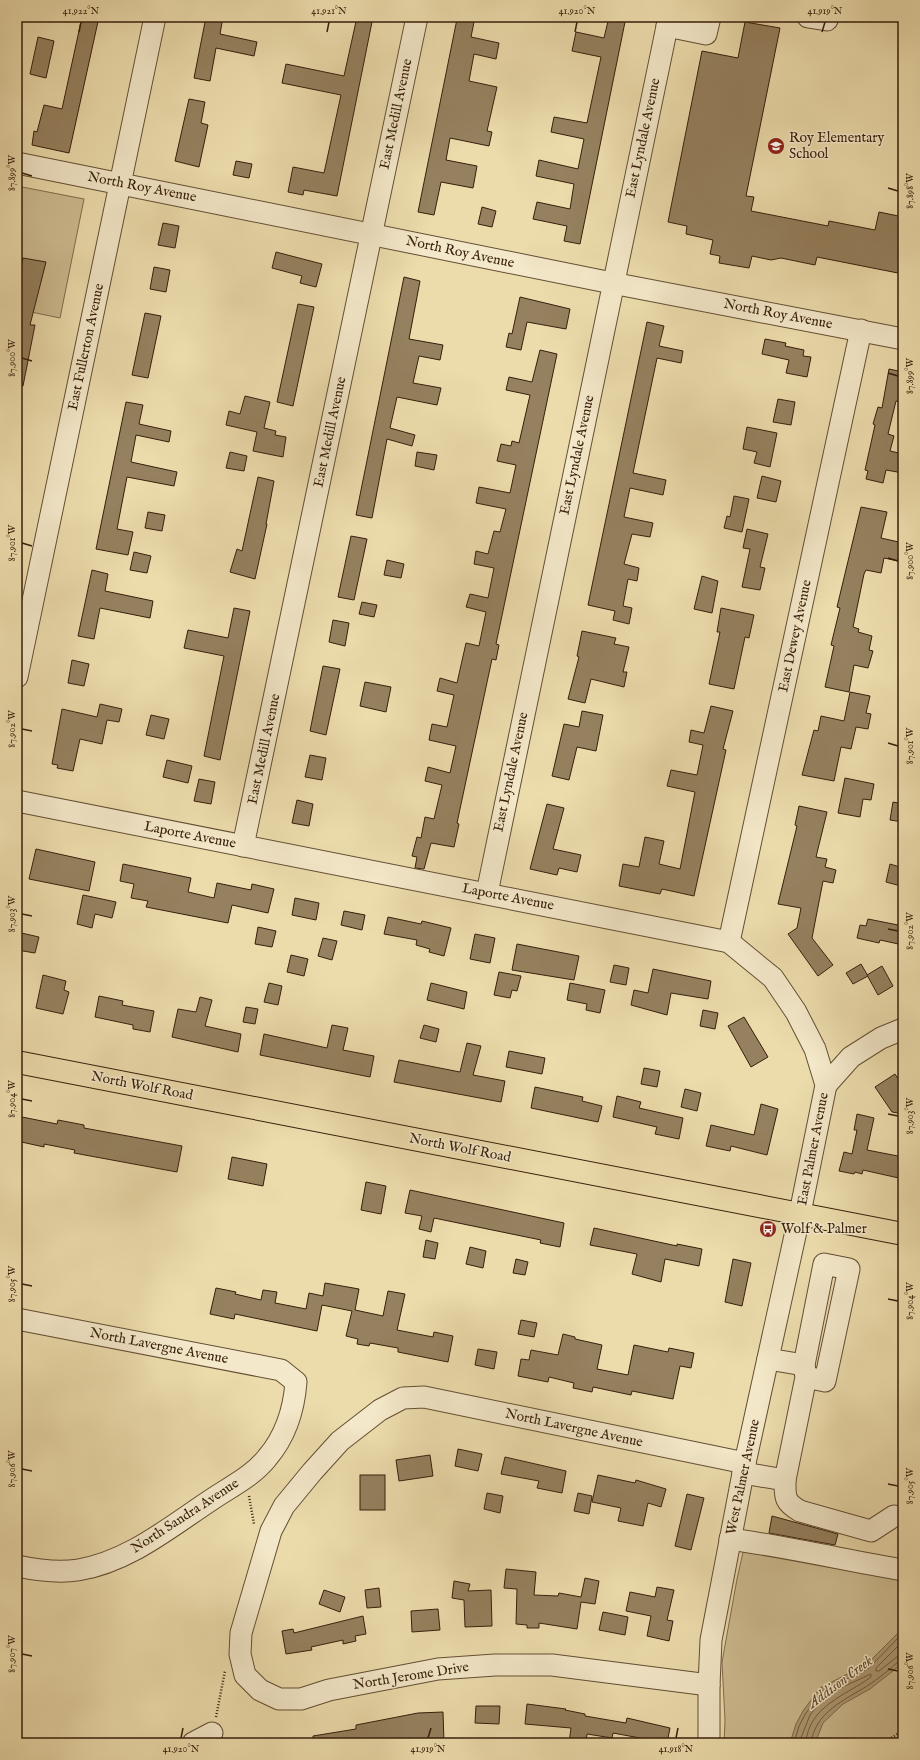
<svg xmlns="http://www.w3.org/2000/svg" width="920" height="1760" font-family="'IM FELL English',serif">
  <style>
    .green { fill: #cdbc91; stroke: #826d4e }
    .water { fill: #ae9b75; stroke: #7e694b }
    .lines { fill: none; stroke-linecap: round; stroke-linejoin: round }
    .shore { stroke: #725c40; stroke-width: 1 }
    .building { fill: #95815f; stroke: #371e0b }
    .minor-casing { stroke: #644e33; stroke-width: 23 }
    .major-casing { stroke: #371e0b; stroke-width: 24 }
    .path { stroke: #371e0b; stroke-width: 2.5; stroke-dasharray: 1 2; stroke-linecap: butt }
    .minor { stroke: #f3e8c9; stroke-width: 21 }
    .major { stroke: #ecdcac; stroke-width: 22 }
    .ticks { fill: none; stroke: #371e0b; stroke-width: 1.5 }
    .labels { text-anchor: middle; dominant-baseline: central; stroke-width: 3; stroke-linejoin: round; paint-order: stroke }
    .street-label { font-size: 14px; fill: #371e0b; stroke: #f3e8c9 }
    .poi-label { font-size: 14px; fill: #371e0b; stroke: #f3e8c9; text-anchor: start }
    .water-label { font-size: 15px; font-style: italic; fill: #614a30; stroke: #f3e8c9 }
    .neatline { fill: none; stroke: #371e0b; stroke-width: 1.5 }
    .ticks-label { font-size: 10px; text-anchor: middle; fill: #371e0b }
  </style>
  <rect width="100%" height="100%" fill="#ecdcac"/>
  <filter id="stains"><feTurbulence type="fractalNoise" baseFrequency=".005" numOctaves="4"/><feColorMatrix values="0 0 0 0 .2 0 0 0 0 .09 0 0 0 0 .02 0 0 0 .5 -.17"/></filter>
  <radialGradient id="worn" r=".72"><stop offset=".6" stop-color="#630" stop-opacity="0"/><stop offset="1" stop-color="#630" stop-opacity=".3"/></radialGradient>
  <!-- green -->
  <g class="green">
    <polygon points="17,186 84,199 60,318 17,309"/>
    <polygon points="744,1548 903,1573 903,1743 724,1743 725,1720 722,1662 737,1579"/>
  </g>
  <!-- water -->
  <polygon class="water" points="903,1628 903,1663 870,1689 843,1704 823,1723 815,1743 790,1743 796,1724 803,1711 820,1688 867,1664"/>
  <g class="lines">
    <!-- shore -->
    <g class="shore">
      <polyline points="903,1641 876,1668 876,1671 879,1671 897,1657 903,1655"/>
      <polyline points="794,1743 799,1726 806,1713 822,1691 869,1668 903,1633"/>
      <path d="M799 1743 810 1715 825 1695 871 1674V1677C847 1695 808 1706 806 1743"/>
      <path d="M811 1743C815 1712 845 1700 867 1686 878 1679 889 1670 899 1661L903 1660"/>
    </g>
  </g>
  <!-- building -->
  <g class="building">
    <polygon points="82,17 99,17 69,153 32,145 34,131 37,132 44,105 62,109"/>
    <polygon points="206,17 223,17 220,34 257,42 254,56 216,48 210,81 194,78"/>
    <polygon points="357,17 373,17 337,196 304,190 303,195 288,192 293,167 324,173 341,95 282,83 286,64 344,76"/>
    <polygon points="609,17 626,17 580,244 564,241 567,226 533,219 537,202 570,209 574,184 536,176 539,160 578,169 584,139 551,132 554,117 587,123 601,57 572,51 576,32 604,38"/>
    <polygon points="457,19 474,22 471,37 499,43 496,59 474,54 469,81 497,87 487,131 492,132 489,146 450,138 446,160 477,166 473,188 441,182 434,215 418,212"/>
    <polygon points="745,22 780,28 746,196 754,197 751,211 828,226 829,221 875,230 879,212 903,217 903,274 817,257 815,265 781,258 771,260 752,256 749,268 719,263 720,256 710,254 713,240 686,234 687,226 668,222 702,51 738,58"/>
    <polygon points="38,37 54,41 46,78 30,74"/>
    <polygon points="189,99 205,102 201,123 208,125 199,167 175,161"/>
    <polygon points="236,161 252,164 249,178 233,175"/>
    <polygon points="482,207 496,211 492,227 478,224"/>
    <polygon points="163,223 179,226 175,248 158,245"/>
    <polygon points="276,252 322,264 316,287 300,283 302,276 272,268"/>
    <polygon points="23,258 46,262 30,325 35,325 23,386 17,386 17,328 20,311 17,310 17,286"/>
    <polygon points="154,267 170,270 166,292 150,289"/>
    <polygon points="404,277 420,281 409,339 443,345 440,360 419,356 413,383 441,388 437,405 397,397 390,428 415,435 412,446 387,439 372,518 356,515"/>
    <polygon points="520,297 570,309 566,329 527,322 521,350 506,347 509,333 512,334"/>
    <polygon points="298,304 314,307 293,406 277,402"/>
    <polygon points="145,313 161,316 148,378 132,375"/>
    <polygon points="647,322 664,326 659,346 683,351 681,363 657,358 633,473 666,480 663,495 630,488 624,517 653,523 650,537 632,534 624,564 639,568 637,581 628,579 623,606 632,608 629,624 613,620 615,611 588,605"/>
    <polygon points="765,339 786,343 785,346 804,350 803,356 811,357 807,377 786,373 789,360 762,354"/>
    <polygon points="540,350 557,354 496,644 499,645 496,660 492,659 457,823 459,824 454,847 431,843 424,869 415,868 417,857 412,856 417,837 421,838 425,817 434,819 442,785 425,781 428,767 450,773 456,746 429,740 432,724 447,727 454,695 437,691 440,678 457,683 466,643 479,646 486,612 466,607 470,594 488,598 494,568 474,564 476,551 488,554 494,531 500,532 506,509 476,503 479,487 510,493 516,465 497,461 501,444 511,446 512,441 519,443 530,395 506,390 509,377 532,382"/>
    <polygon points="889,369 903,372 901,402 896,401 888,434 894,436 890,451 903,454 903,473 886,470 883,483 866,479 868,471 865,470 875,425 873,424 878,407 882,408"/>
    <polygon points="245,396 270,402 264,428 276,431 275,435 286,437 283,457 253,451 257,432 226,425 229,411 240,414"/>
    <polygon points="778,399 795,402 791,425 773,422"/>
    <polygon points="126,402 143,405 139,424 171,431 169,442 136,435 131,462 177,472 174,486 127,477 117,529 133,532 128,555 96,549"/>
    <polygon points="747,427 777,433 770,467 754,463 757,452 743,449"/>
    <polygon points="230,452 247,456 244,471 226,468"/>
    <polygon points="417,452 437,455 434,470 415,466"/>
    <polygon points="762,476 781,481 776,502 757,498"/>
    <polygon points="258,477 274,481 266,524 267,524 255,579 230,572 237,549 242,551"/>
    <polygon points="734,496 749,499 742,532 724,528 727,516 730,517"/>
    <polygon points="861,507 887,512 881,538 903,543 903,562 884,558 881,573 866,570 864,574 853,627 859,629 858,632 872,636 869,650 873,651 868,668 854,665 849,692 825,687 834,646 831,645 840,608 837,607"/>
    <polygon points="148,512 165,515 162,531 145,528"/>
    <polygon points="747,529 768,534 760,567 765,568 760,590 742,587 750,549 743,548"/>
    <polygon points="351,536 367,539 354,600 338,597"/>
    <polygon points="134,552 151,556 147,573 130,570"/>
    <polygon points="387,560 404,564 401,578 384,575"/>
    <polygon points="92,570 108,574 105,591 153,601 150,618 100,608 94,639 78,636"/>
    <polygon points="702,576 718,581 712,613 694,609"/>
    <polygon points="362,602 377,605 374,617 359,614"/>
    <polygon points="234,608 250,611 220,760 204,756 224,656 184,648 188,630 228,638"/>
    <polygon points="721,608 754,615 749,638 745,637 734,689 709,684 720,632 717,632"/>
    <polygon points="333,620 349,623 345,646 329,642"/>
    <polygon points="582,631 616,638 614,644 629,647 623,672 627,672 624,687 591,679 585,703 568,699 579,657 577,656"/>
    <polygon points="72,660 89,664 84,686 68,683"/>
    <polygon points="323,666 340,669 326,735 310,731"/>
    <polygon points="365,682 391,687 386,712 360,706"/>
    <polygon points="850,692 870,696 866,713 871,714 868,729 856,727 851,749 841,747 834,781 802,775 814,730 818,731 821,716 844,721"/>
    <polygon points="100,704 122,709 119,722 107,720 102,744 80,739 73,771 57,768 58,765 52,764 62,709 97,717"/>
    <polygon points="711,706 733,711 723,749 726,750 694,896 662,889 660,894 619,886 623,864 639,867 645,837 664,841 659,864 680,869 695,792 667,786 671,770 697,775 703,745 689,742 691,730 704,733"/>
    <polygon points="582,711 603,715 596,751 577,747 569,780 552,776 564,724 579,727"/>
    <polygon points="151,715 169,719 164,739 146,735"/>
    <polygon points="310,755 326,758 322,780 305,777"/>
    <polygon points="167,760 192,766 188,783 163,777"/>
    <polygon points="845,778 874,784 871,800 863,799 860,817 838,813"/>
    <polygon points="199,779 215,782 211,804 194,801"/>
    <polygon points="297,800 313,804 309,826 292,823"/>
    <polygon points="893,802 903,804 903,822 890,820"/>
    <polygon points="547,804 564,808 553,849 581,855 577,872 559,868 557,875 530,869"/>
    <polygon points="799,806 827,812 816,857 827,859 825,867 836,870 833,883 823,881 812,938 833,965 818,976 788,934 797,928 801,908 778,904 797,826 795,825"/>
    <polygon points="36,849 95,862 89,891 29,879"/>
    <polygon points="123,864 191,878 188,892 214,898 217,883 251,890 252,884 274,889 268,913 232,905 228,923 146,907 148,901 131,898 134,884 120,881"/>
    <polygon points="890,864 903,868 901,886 886,882"/>
    <polygon points="83,895 116,902 112,918 95,914 92,928 77,924"/>
    <polygon points="295,898 319,903 316,920 292,915"/>
    <polygon points="344,911 365,915 362,930 341,925"/>
    <polygon points="388,917 421,924 422,921 451,928 444,956 429,952 430,949 416,945 417,940 384,934"/>
    <polygon points="868,919 903,926 903,945 880,940 879,943 857,938 860,925 866,926"/>
    <polygon points="258,927 276,931 272,947 255,944"/>
    <polygon points="17,932 39,937 35,953 17,950"/>
    <polygon points="475,934 495,938 490,963 470,959"/>
    <polygon points="323,938 337,941 332,960 318,956"/>
    <polygon points="517,944 579,956 574,980 512,970"/>
    <polygon points="291,955 308,959 304,976 287,972"/>
    <polygon points="861,964 868,976 853,984 846,973"/>
    <polygon points="614,965 629,968 626,985 610,982"/>
    <polygon points="882,966 893,986 878,995 867,975"/>
    <polygon points="653,969 711,981 708,999 671,993 667,1015 631,1005 634,990 648,993"/>
    <polygon points="499,972 521,976 517,991 512,990 510,998 494,995"/>
    <polygon points="43,975 66,981 64,990 69,992 63,1014 36,1008"/>
    <polygon points="269,983 282,986 278,1005 264,1002"/>
    <polygon points="431,983 467,992 464,1009 427,1000"/>
    <polygon points="570,983 605,990 600,1013 586,1010 587,1004 567,1000"/>
    <polygon points="99,996 123,1001 122,1005 154,1011 150,1032 133,1029 133,1025 95,1017"/>
    <polygon points="200,997 212,1000 205,1026 241,1034 238,1052 172,1037 178,1009 196,1012"/>
    <polygon points="246,1007 258,1009 255,1024 243,1022"/>
    <polygon points="703,1010 718,1013 715,1029 700,1026"/>
    <polygon points="744,1017 768,1057 751,1067 728,1026"/>
    <polygon points="332,1025 348,1028 343,1050 374,1056 370,1077 260,1055 264,1034 327,1048"/>
    <polygon points="424,1025 439,1029 436,1042 420,1038"/>
    <polygon points="467,1043 481,1046 473,1075 505,1081 501,1102 394,1082 399,1060 460,1072"/>
    <polygon points="509,1051 545,1058 542,1074 506,1067"/>
    <polygon points="644,1068 660,1071 657,1087 641,1084"/>
    <polygon points="895,1074 903,1087 903,1114 892,1112 875,1087"/>
    <polygon points="535,1087 583,1097 582,1101 602,1106 598,1122 531,1108"/>
    <polygon points="685,1089 701,1093 697,1111 681,1107"/>
    <polygon points="617,1096 641,1102 639,1108 683,1118 679,1139 655,1134 657,1127 613,1117"/>
    <polygon points="761,1104 778,1109 767,1155 731,1146 730,1151 706,1146 711,1125 754,1135"/>
    <polygon points="857,1114 874,1118 867,1150 903,1157 903,1179 863,1170 862,1174 855,1172 854,1174 839,1171 844,1152 852,1154 857,1130 854,1130"/>
    <polygon points="17,1116 57,1124 58,1120 84,1125 84,1128 182,1146 177,1172 74,1153 75,1150 44,1144 44,1147 17,1141"/>
    <polygon points="232,1157 267,1164 263,1186 228,1179"/>
    <polygon points="366,1182 386,1186 381,1214 361,1210"/>
    <polygon points="410,1190 564,1223 560,1247 540,1243 541,1240 434,1218 431,1232 419,1229 422,1216 405,1213"/>
    <polygon points="594,1228 677,1246 677,1244 702,1249 699,1266 665,1259 661,1282 632,1274 637,1254 590,1245"/>
    <polygon points="426,1240 438,1243 435,1259 423,1257"/>
    <polygon points="470,1247 486,1251 483,1268 466,1264"/>
    <polygon points="516,1259 528,1262 525,1275 513,1273"/>
    <polygon points="733,1259 751,1263 742,1306 725,1302"/>
    <polygon points="325,1283 359,1289 355,1310 383,1316 388,1291 405,1294 397,1330 433,1337 434,1332 453,1336 448,1362 398,1352 398,1348 370,1343 369,1346 357,1344 358,1339 346,1336 352,1311 322,1305 317,1331 235,1314 234,1319 210,1314 216,1288 236,1292 235,1294 261,1300 263,1290 277,1292 275,1303 306,1309 309,1293 323,1296"/>
    <polygon points="521,1320 537,1323 534,1337 518,1334"/>
    <polygon points="563,1334 575,1337 575,1339 602,1345 597,1369 628,1375 634,1345 668,1352 669,1348 694,1353 691,1368 680,1366 673,1399 632,1391 631,1395 593,1387 592,1392 573,1388 574,1383 549,1377 548,1382 518,1376 521,1359 529,1360 531,1350 558,1355"/>
    <polygon points="478,1349 497,1352 494,1369 475,1365"/>
    <polygon points="458,1449 482,1454 478,1471 455,1466"/>
    <polygon points="430,1455 433,1476 399,1481 396,1460"/>
    <polygon points="505,1457 566,1471 562,1493 537,1488 539,1481 501,1474"/>
    <rect x="360" y="1475" width="25" height="35"/>
    <polygon points="598,1475 635,1483 636,1480 666,1489 661,1507 648,1503 643,1526 618,1521 621,1508 592,1502"/>
    <polygon points="487,1493 503,1496 500,1513 484,1509"/>
    <polygon points="578,1493 592,1496 589,1514 574,1511"/>
    <polygon points="687,1494 704,1498 691,1550 675,1546"/>
    <polygon points="772,1516 838,1534 835,1545 769,1533"/>
    <polygon points="506,1569 536,1572 534,1595 558,1596 559,1593 581,1597 585,1578 599,1581 595,1604 581,1602 577,1629 539,1623 539,1628 527,1628 527,1625 516,1624 517,1589 504,1588"/>
    <polygon points="454,1581 470,1584 468,1591 491,1590 492,1626 465,1627 464,1600 452,1598"/>
    <polygon points="657,1587 674,1590 667,1620 673,1621 669,1641 647,1636 651,1616 626,1611 630,1592 655,1597"/>
    <polygon points="379,1588 381,1607 367,1608 365,1590"/>
    <polygon points="324,1590 345,1597 340,1612 319,1604"/>
    <polygon points="438,1609 440,1630 412,1632 411,1611"/>
    <polygon points="603,1612 628,1617 625,1635 599,1630"/>
    <polygon points="363,1616 366,1634 355,1636 356,1641 343,1644 343,1640 311,1647 312,1650 286,1654 282,1631 293,1629 294,1633"/>
    <polygon points="527,1704 566,1709 565,1710 585,1714 585,1716 626,1723 627,1718 670,1728 667,1743 613,1733 612,1738 587,1734 586,1743 569,1743 571,1728 525,1724"/>
    <polygon points="476,1706 500,1706 499,1724 475,1723"/>
    <polygon points="443,1712 444,1743 313,1743 313,1736 356,1729 356,1725 418,1713"/>
  </g>
  <g class="lines">
    <!-- minor casing -->
    <g class="minor-casing">
      <g id="minor">
        <polyline points="808,17 827,20 828,17"/>
        <polyline points="667,26 706,34 710,17"/>
        <polyline points="17,163 612,283 903,339"/>
        <polyline points="17,677 155,17"/>
        <polyline points="17,801 729,942 773,978 796,1012 815,1049 826,1085 800,1213 745,1463 711,1640 709,1685 709,1743"/>
        <polyline points="243,846 417,17"/>
        <polyline points="487,893 669,17"/>
        <polyline points="729,942 861,330"/>
        <polyline points="826,1085 851,1057 881,1038 903,1029"/>
        <path d="M17 1319 281 1370 296 1382C294 1409 285 1437 267 1458 253 1476 230 1487 211 1500 170 1527 128 1562 78 1570 58 1573 36 1570 17 1566"/>
        <polyline points="768,1359 804,1365"/>
        <polyline points="743,1473 785,1480 806,1377 804,1365 824,1264 849,1269 825,1381 806,1377"/>
        <path d="M785 1480C785 1497 784 1502 800 1511L871 1531 894 1516"/>
        <path d="M730 1539C788 1547 845 1560 903 1570"/>
        <polyline points="709,1685 552,1665 495,1665 438,1669 329,1690 301,1699 279,1699 260,1690 245,1675 240,1654 241,1633 271,1531 284,1506 312,1472 340,1441 380,1410 403,1398 424,1397 745,1463"/>
        <polyline points="193,1743 212,1733"/>
      </g>
    </g>
    <!-- major casing -->
    <g class="major-casing">
      <polyline id="major" points="17,1062 903,1234"/>
    </g>
    <!-- path -->
    <g class="path">
      <polyline points="249,1496 254,1524"/>
      <polyline points="216,1717 225,1671"/>
      <polyline points="884,1743 903,1730"/>
    </g>
    <!-- minor -->
    <use href="#minor" class="minor"/>
    <!-- major -->
    <use href="#major" class="major"/>
  </g>
  <!-- ticks -->
  <path class="ticks" d="M79 32 81 22M327 32 329 22M575 32 577 22M822 32 825 22M22 173 32 176M888 188 898 191M22 358 32 361M888 373 898 376M22 543 32 546M888 558 898 561M22 729 32 731M888 743 898 746M22 914 32 916M888 929 898 931M22 1099 32 1101M888 1114 898 1116M22 1284 32 1286M888 1299 898 1301M22 1469 32 1471M888 1484 898 1486M22 1654 32 1656M888 1669 898 1671M181 1738 183 1728M428 1738 431 1728M676 1738 678 1728"/>
  <!-- icons -->
  <defs>
    <g id="school-disc" transform="scale(0.9)"><circle r="9.5" fill="#8f2418" stroke="#f3e8c9"/><path d="M0-5L7-2L0 1L-7-2ZM-4 1L0 2.5L4 1V4Q0 6-4 4Z" fill="#fff"/></g>
    <g id="bus-disc" transform="scale(0.9)"><circle r="9.5" fill="#8f2418" stroke="#f3e8c9"/><path d="M-5-6H5V4H4V6H2V4H-2V6H-4V4H-5ZM-3.5-4V0h7V-4ZM-3.5 1.2v1.5H-2V1.2ZM2 1.2v1.5H3.5V1.2Z" fill="#fff"/></g>
  </defs>
  <g fill-rule="evenodd">
    <use href="#school-disc" x="776" y="146"/>
    <use href="#bus-disc" x="768" y="1229"/>
  </g>
  <g class="labels">
    <!-- street labels -->
    <g class="street-label">
      <text transform="translate(396 114) rotate(-78)">East Medill Avenue</text>
      <text transform="translate(643 138) rotate(-78)">East Lyndale Avenue</text>
      <text transform="translate(142 187) rotate(11)">North Roy Avenue</text>
      <text transform="translate(460 252) rotate(12)">North Roy Avenue</text>
      <text transform="translate(778 314) rotate(11)">North Roy Avenue</text>
      <text transform="translate(86 347) rotate(-78)">East Fullerton Avenue</text>
      <text transform="translate(330 432) rotate(-78)">East Medill Avenue</text>
      <text transform="translate(577 455) rotate(-78)">East Lyndale Avenue</text>
      <text transform="translate(795 636) rotate(-78)">East Dewey Avenue</text>
      <text transform="translate(264 749) rotate(-78)">East Medill Avenue</text>
      <text transform="translate(511 772) rotate(-78)">East Lyndale Avenue</text>
      <text transform="translate(190 835) rotate(11)">Laporte Avenue</text>
      <text transform="translate(508 897) rotate(11)">Laporte Avenue</text>
      <text transform="translate(142 1086) rotate(11)">North Wolf Road</text>
      <text transform="translate(460 1148) rotate(11)">North Wolf Road</text>
      <text transform="translate(813 1149) rotate(-79)">East Palmer Avenue</text>
      <text transform="translate(159 1346) rotate(11)">North Lavergne Avenue</text>
      <text transform="translate(574 1428) rotate(12)">North Lavergne Avenue</text>
      <text transform="translate(743 1477) rotate(-78)">West Palmer Avenue</text>
      <text transform="translate(185 1516) rotate(-33)">North Sandra Avenue</text>
      <text transform="translate(411 1676) rotate(-9)">North Jerome Drive</text>
    </g>
    <!-- poi labels -->
    <g class="poi-label">
      <text x="789" y="138">Roy Elementary<tspan x="789" dy="16">School</tspan></text>
      <text x="781" y="1229">Wolf &amp; Palmer</text>
    </g>
    <!-- water labels -->
    <g class="water-label">
      <text transform="translate(840 1682) rotate(-37)">Addison Creek</text>
    </g>
  </g>
  <!-- margin -->
  <rect width="920" height="1760" fill="none" stroke="#ecdcac" stroke-width="44"/>
  <rect x="22" y="22" width="876" height="1716" class="neatline"/>
  <g class="ticks-label">
    <text x="81" y="14">41.922°N</text>
    <text x="329" y="14">41.921°N</text>
    <text x="577" y="14">41.920°N</text>
    <text x="825" y="14">41.919°N</text>
    <text transform="translate(11 173) rotate(-90)" y="4">87.899°W</text>
    <text transform="translate(909 191) rotate(-90)" y="4">87.898°W</text>
    <text transform="translate(11 358) rotate(-90)" y="4">87.900°W</text>
    <text transform="translate(909 376) rotate(-90)" y="4">87.899°W</text>
    <text transform="translate(11 543) rotate(-90)" y="4">87.901°W</text>
    <text transform="translate(909 561) rotate(-90)" y="4">87.900°W</text>
    <text transform="translate(11 729) rotate(-90)" y="4">87.902°W</text>
    <text transform="translate(909 746) rotate(-90)" y="4">87.901°W</text>
    <text transform="translate(11 914) rotate(-90)" y="4">87.903°W</text>
    <text transform="translate(909 931) rotate(-90)" y="4">87.902°W</text>
    <text transform="translate(11 1099) rotate(-90)" y="4">87.904°W</text>
    <text transform="translate(909 1116) rotate(-90)" y="4">87.903°W</text>
    <text transform="translate(11 1284) rotate(-90)" y="4">87.905°W</text>
    <text transform="translate(909 1301) rotate(-90)" y="4">87.904°W</text>
    <text transform="translate(11 1469) rotate(-90)" y="4">87.906°W</text>
    <text transform="translate(909 1486) rotate(-90)" y="4">87.905°W</text>
    <text transform="translate(11 1654) rotate(-90)" y="4">87.907°W</text>
    <text transform="translate(909 1671) rotate(-90)" y="4">87.906°W</text>
    <text x="181" y="1752">41.920°N</text>
    <text x="428" y="1752">41.919°N</text>
    <text x="676" y="1752">41.918°N</text>
  </g>
  <rect width="100%" height="100%" filter="url(#stains)"/>
  <rect width="100%" height="100%" fill="url(#worn)"/>
</svg>
